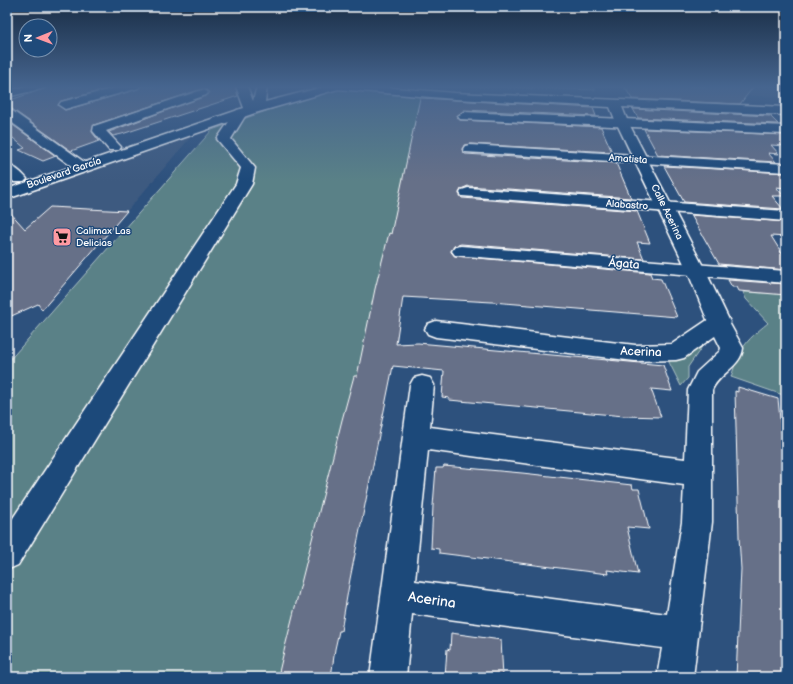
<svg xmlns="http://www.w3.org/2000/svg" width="793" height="684" font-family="'Balsamiq Sans',sans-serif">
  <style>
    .built { fill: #3e5a80 }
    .green { fill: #5a8187; stroke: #acc0c3 }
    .building { fill: #666f88; stroke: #fff }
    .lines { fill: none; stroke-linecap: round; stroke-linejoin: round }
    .street-casing { stroke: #fff; stroke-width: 3 }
    .secondary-casing { stroke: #fff; stroke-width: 3 }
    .street { fill: #1f4a7a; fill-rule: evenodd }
    .secondary { fill: #1f4a7a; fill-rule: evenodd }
    .labels { text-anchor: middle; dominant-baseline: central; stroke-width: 3; stroke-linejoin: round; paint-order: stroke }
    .far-street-label { font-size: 10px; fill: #fff; stroke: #1f4a7a }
    .far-poi-label { font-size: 10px; fill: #fff; stroke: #1f4a7a; text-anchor: start }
    .street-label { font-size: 12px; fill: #fff; stroke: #1f4a7a }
    .near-street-label { font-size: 14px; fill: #fff; stroke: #1f4a7a }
  </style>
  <rect width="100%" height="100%" fill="#2d517d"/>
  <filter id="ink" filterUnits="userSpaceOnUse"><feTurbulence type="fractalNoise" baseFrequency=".025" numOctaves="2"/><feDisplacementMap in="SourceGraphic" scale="8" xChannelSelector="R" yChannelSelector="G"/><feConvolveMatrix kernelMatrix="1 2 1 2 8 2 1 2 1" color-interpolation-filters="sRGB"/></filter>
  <g filter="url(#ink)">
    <!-- built -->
    <g class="built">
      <polygon points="624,86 772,86 786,88 786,97 627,90"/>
      <polygon points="195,132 42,310 7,260 7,200"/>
    </g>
    <!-- green -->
    <g class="green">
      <polygon points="338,86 425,92 294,677 7,677 7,363 212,130"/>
      <polygon points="478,86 593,86 595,90"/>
      <path d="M743 292 786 294V396L731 377C740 349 744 342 768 323L746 299Z"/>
      <polygon points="710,335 688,367 688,378 681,386 668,360 681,357"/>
    </g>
    <!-- building -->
    <g class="building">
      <polygon points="48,86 119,86 61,101 58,105 65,110 138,89 141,86 235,86 238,96 122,134 113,136 109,132 209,94 207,90 202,89 94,125 92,132 99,141 71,151 12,109 7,108 7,101 44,89"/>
      <polygon points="624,86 754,86 740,104 632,99"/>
      <polygon points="420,98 593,108 596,116 464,110 457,116 460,120 601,127 612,152 470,144 464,145 462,150 465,154 616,163 631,198 468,186 461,189 459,194 462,198 637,211 650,243 637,242 644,259 461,244 454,246 451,252 455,256 650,273 652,278 661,279 677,317 492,302 403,297 396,344 418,343 663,365 672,391 651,389 661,417 624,416 449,400 449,398 442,397 444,371 393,366 350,579 341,631 339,631 335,649 331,677 287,677 288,673 279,672 284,651 342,420 354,376 357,376 375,289 389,233 391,234"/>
      <polygon points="633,109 770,116 778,124 638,118"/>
      <polygon points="7,121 56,156 43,161 19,150 25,148 7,133"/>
      <polygon points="644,129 786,135 786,146 771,145 779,154 768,153 776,162 658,155"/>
      <polygon points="664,166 786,173 786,188 776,187 784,196 772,196 783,209 684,202"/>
      <polygon points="50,207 127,211 42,310 38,304 7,318 7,209 25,229"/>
      <polygon points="691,215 786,222 786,237 771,236 786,260 786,270 719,264"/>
      <polygon points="728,280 786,284 786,295 739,291 737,287 732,287"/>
      <polygon points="738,387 778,399 786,480 786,677 736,677 741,569 739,537 735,391 738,392"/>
      <polygon points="444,466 522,473 632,485 633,489 639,489 649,529 627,527 638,574 607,570 608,574 439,553 439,549 431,548 433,506 436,468 443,468"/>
      <polygon points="451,633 501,640 503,677 445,677 447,649 450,650"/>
    </g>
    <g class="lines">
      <!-- street casing -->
      <g class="street-casing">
        <g id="street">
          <polygon points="28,86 46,86 44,88 7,97 7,91"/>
          <polygon points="123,86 140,86 138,88 65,109 59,105 61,102"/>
          <polygon points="202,90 206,91 208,93 206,95 106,131 121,147 119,150 109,150 93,131 94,126"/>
          <polygon points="7,109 11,110 87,164 89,167 87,170 77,170 7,119"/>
          <polygon points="241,109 247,113 231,139 255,168 252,184 18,565 7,570 7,527 236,184 241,168 217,139 237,110"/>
          <polygon points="464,112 786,126 786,134 460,119 458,116"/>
          <polygon points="470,145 786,164 786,172 465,152 463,149 465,146"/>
          <path d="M7 165C14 166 22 173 27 179L24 182H14L7 176Z"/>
          <polygon points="468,188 786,211 786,221 462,196 460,193 462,190"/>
          <polygon points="461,246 786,271 786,283 455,255 452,251 455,247"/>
          <path d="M719 315 726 317 743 348C741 367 719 373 712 390V522L693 677H657L662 648 412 614 406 677H370L410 385 414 378 422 376 430 378 434 385 430 427 685 459 688 390 697 372 720 351 721 348 715 336 684 358 676 360 635 361 436 337 428 334 425 329 428 324 436 321 635 345 672 344 712 317ZM428 450 684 485 682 522 667 614 415 581Z"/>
        </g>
      </g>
      <!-- secondary casing -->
      <g class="secondary-casing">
        <polygon id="secondary" points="236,86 247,86 253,101 257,86 267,86 265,102 327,86 371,86 455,93 786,107 786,115 622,107 628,122 705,270 730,322 726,327 719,329 712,327 708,322 687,270 616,122 610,107 455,99 338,89 255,113 7,199 7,189 244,108"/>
      </g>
      <!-- street -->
      <use href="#street" class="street"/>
      <!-- secondary -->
      <use href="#secondary" class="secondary"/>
    </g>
  </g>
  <!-- sky -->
  <linearGradient id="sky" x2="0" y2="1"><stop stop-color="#192d45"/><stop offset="0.48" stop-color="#46658f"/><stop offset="1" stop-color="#46658f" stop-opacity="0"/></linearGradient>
  <rect width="793" height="181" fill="url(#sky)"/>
  <!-- icons -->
  <defs>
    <g id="supermarket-square" transform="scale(1)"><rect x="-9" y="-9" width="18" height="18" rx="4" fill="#ff9aa2" stroke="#1f4a7a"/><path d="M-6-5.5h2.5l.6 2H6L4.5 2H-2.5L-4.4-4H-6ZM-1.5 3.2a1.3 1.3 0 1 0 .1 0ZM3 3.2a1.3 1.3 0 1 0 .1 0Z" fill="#111"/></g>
  </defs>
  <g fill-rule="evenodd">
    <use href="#supermarket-square" x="62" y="237"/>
  </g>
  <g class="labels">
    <!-- far-street labels -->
    <g class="far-street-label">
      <text transform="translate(628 159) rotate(4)">Amatista</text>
      <text transform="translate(64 173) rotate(-19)">Boulevard García</text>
      <text transform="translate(627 205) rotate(4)">Alabastro</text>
      <text transform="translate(667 212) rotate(64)">Calle Acerina</text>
    </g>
    <!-- far-poi labels -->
    <g class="far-poi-label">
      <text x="76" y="231">Calimax Las<tspan x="76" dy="12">Delicias</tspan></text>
    </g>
    <!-- street labels -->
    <g class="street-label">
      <text transform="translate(624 264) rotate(5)">Ágata</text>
      <text transform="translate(641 352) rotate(2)">Acerina</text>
    </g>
    <!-- near-street labels -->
    <g class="near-street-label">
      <text transform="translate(432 600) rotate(8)">Acerina</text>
    </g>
  </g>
  <!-- margin -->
  <rect width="793" height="684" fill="none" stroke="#1f4a7a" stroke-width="24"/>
  <rect x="12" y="12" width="769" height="660" fill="none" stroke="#fff" stroke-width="1.5" filter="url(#ink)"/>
  <!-- north arrow -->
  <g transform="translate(38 38) rotate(269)"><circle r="19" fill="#1f4a7a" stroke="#7992af"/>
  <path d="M0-3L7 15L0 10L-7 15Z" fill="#ff9aa2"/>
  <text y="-6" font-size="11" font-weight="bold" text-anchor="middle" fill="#ffffff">N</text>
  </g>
</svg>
